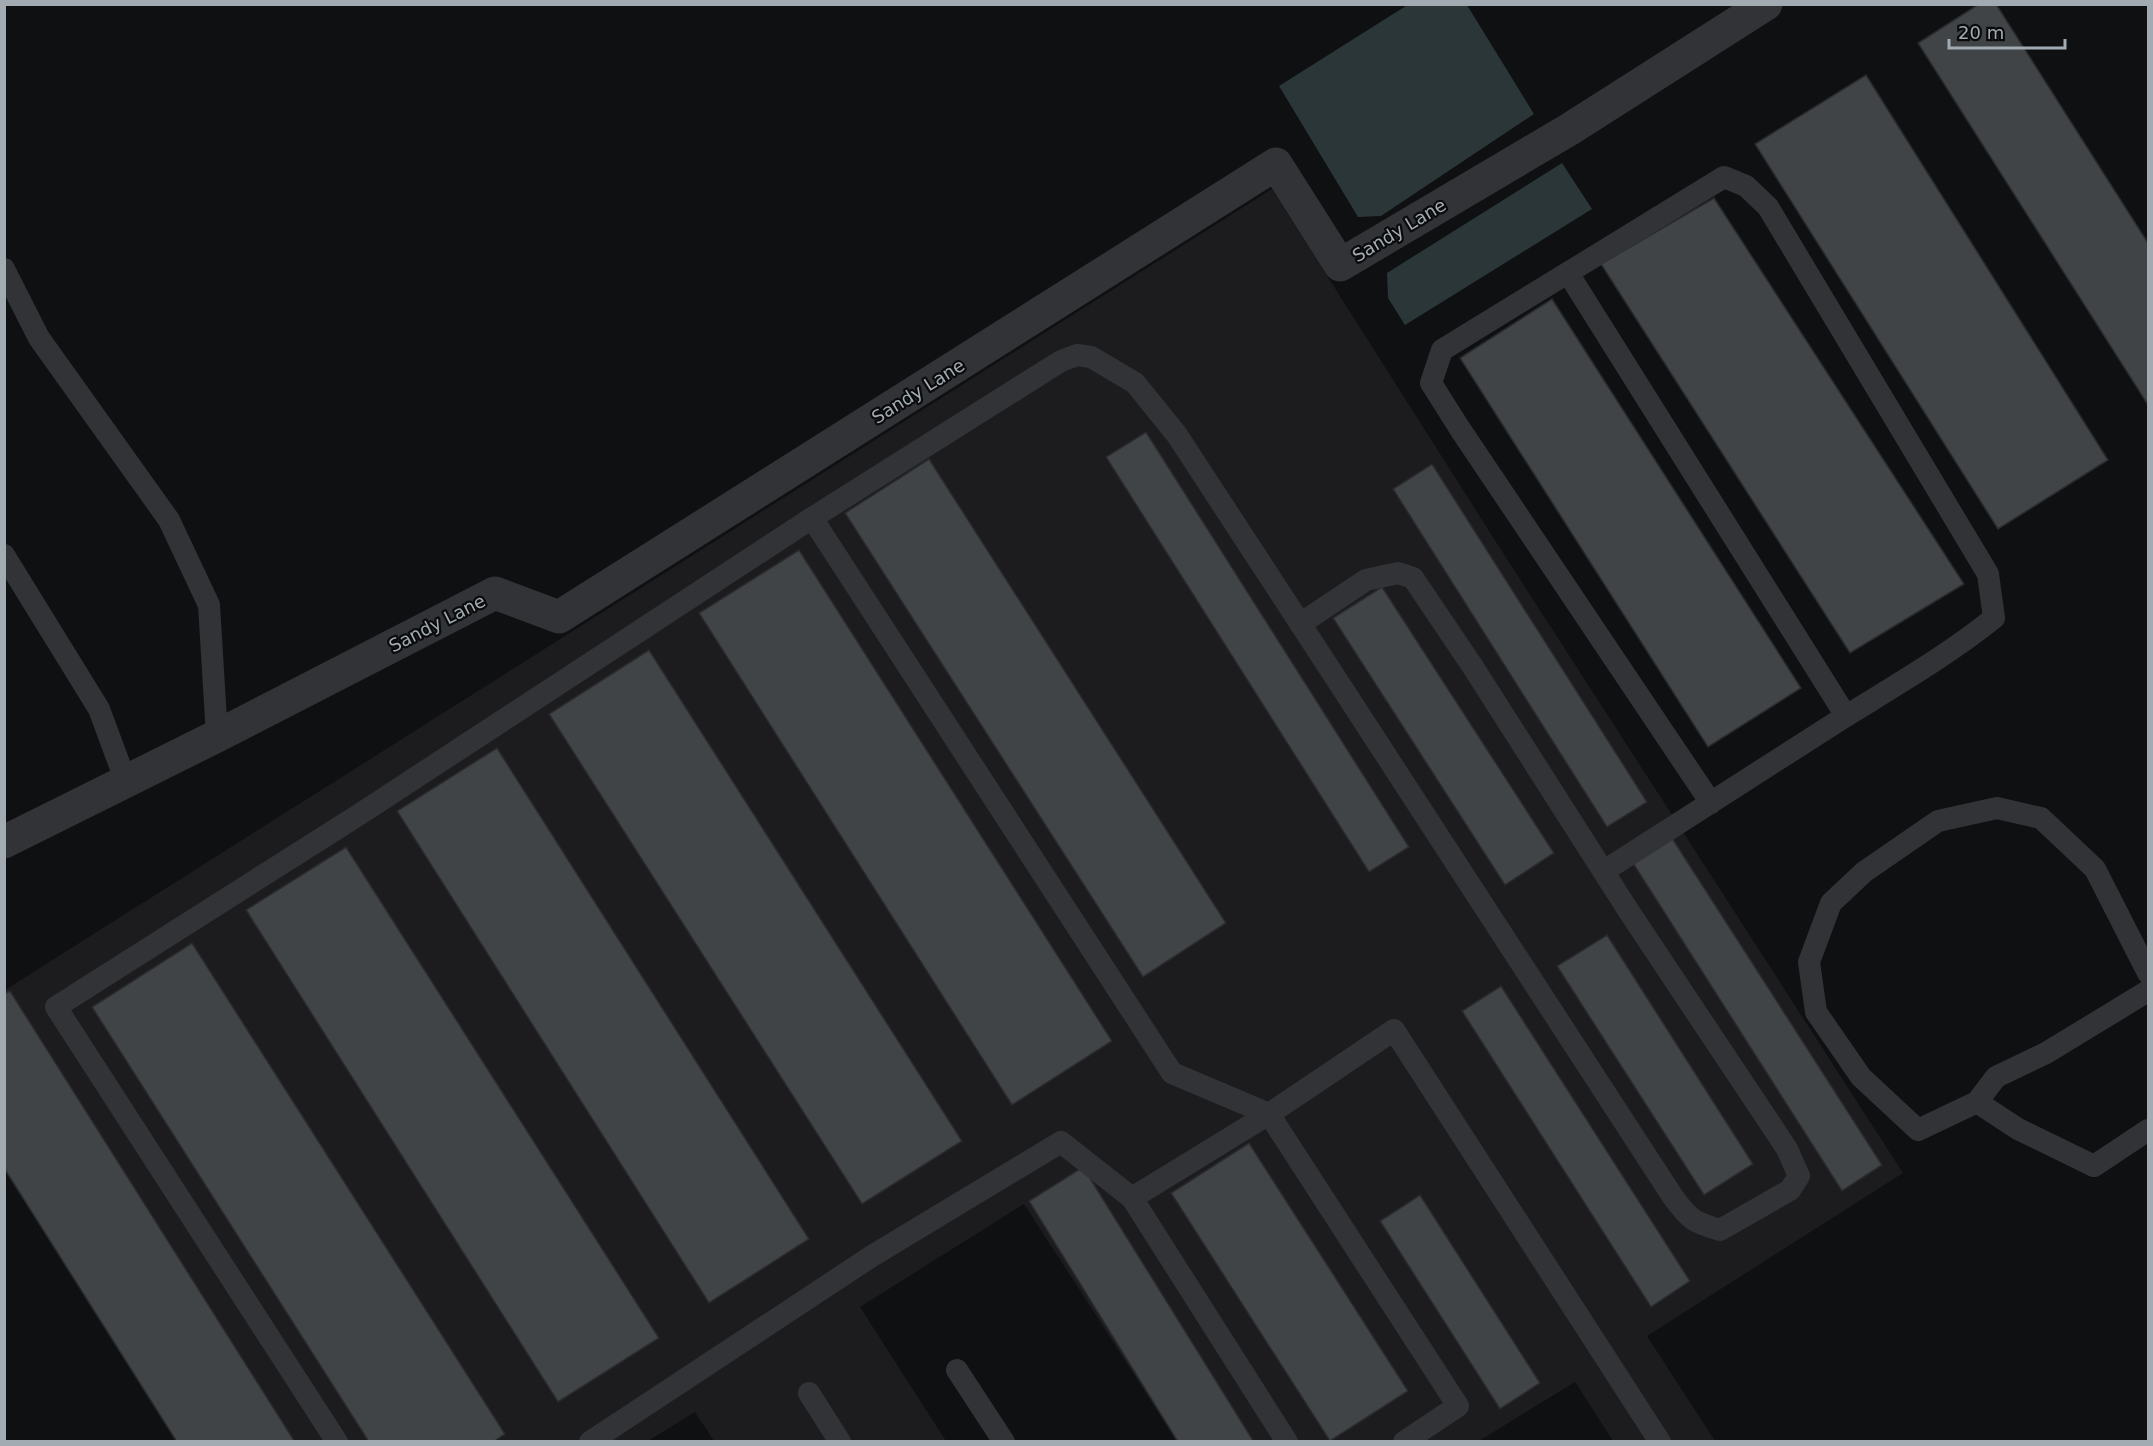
<svg xmlns="http://www.w3.org/2000/svg" width="2153" height="1446" font-family="'DejaVu Sans',sans-serif">
  <style>
    .built { fill: #1c1c1e }
    .water { fill: #2a3638 }
    .building { fill: #404447; stroke: #2a2a2d; stroke-width: 1.5 }
    .lines { fill: none; stroke-linecap: round; stroke-linejoin: round }
    .lane { stroke: #313336; stroke-width: 22 }
    .street { stroke: #313336; stroke-width: 33 }
    .labels { text-anchor: middle; dominant-baseline: central; stroke-width: 4.5; stroke-linejoin: round; paint-order: stroke }
    .street-label { font-size: 18px; fill: #a1abb1; stroke: #0b0b0c }
  </style>
  <rect width="100%" height="100%" fill="#0f1011"/>
  <!-- built -->
  <polygon class="built" points="1272,189 1496,542 1903,1173 1647,1336 1715,1441 1613,1441 1575,1382 1479,1441 1177,1441 1024,1204 860,1307 946,1441 714,1441 695,1412 648,1441 185,1442 5,1158 5,990"/>
  <!-- water -->
  <g class="water">
    <polygon points="1409,4 1467,5 1534,114 1381,216 1358,217 1279,86"/>
    <polygon points="1562,163 1592,209 1405,325 1388,298 1387,273"/>
  </g>
  <!-- building -->
  <g class="building">
    <polygon points="1979,4 1996,4 2148,243 2148,405 1918,43"/>
    <polygon points="1866,75 2108,460 1998,529 1755,144"/>
    <polygon points="1714,198 1964,584 1850,653 1601,264"/>
    <polygon points="1552,299 1801,688 1708,747 1460,358"/>
    <polygon points="1146,432 1409,847 1369,872 1106,457"/>
    <polygon points="929,459 1226,923 1143,977 845,513"/>
    <polygon points="1432,464 1647,802 1607,827 1393,489"/>
    <polygon points="799,550 1112,1041 1012,1105 699,613"/>
    <polygon points="1382,587 1554,853 1505,885 1333,618"/>
    <polygon points="649,650 962,1141 862,1204 549,714"/>
    <polygon points="497,748 809,1239 709,1303 397,811"/>
    <polygon points="1672,838 1882,1165 1842,1191 1631,860"/>
    <polygon points="346,847 659,1338 558,1402 246,910"/>
    <polygon points="1607,935 1753,1164 1704,1195 1557,966"/>
    <polygon points="192,943 505,1434 493,1442 369,1442 92,1007"/>
    <polygon points="1501,986 1690,1281 1651,1307 1462,1011"/>
    <polygon points="10,991 295,1442 177,1442 4,1168 4,994"/>
    <polygon points="1249,1143 1408,1391 1330,1441 1171,1193"/>
    <polygon points="1083,1167 1254,1442 1178,1442 1029,1201"/>
    <polygon points="1420,1195 1540,1383 1500,1409 1380,1221"/>
  </g>
  <g class="lines">
    <!-- lane -->
    <g class="lane">
      <polyline points="4,269 39,338 169,520 209,605 217,736"/>
      <polyline points="1568,273 1846,716"/>
      <path d="M812 518 1061 361 1077 355 1091 357 1135 383 1177 435 1337 680 1673 1197C1690 1220 1693 1222 1720 1230L1790 1190 1799 1176 1787 1149 1628 910 1473 667 1413 578 1398 573 1366 580 1300 624"/>
      <polyline points="4,555 99,709 126,782"/>
      <path d="M1604 871C1685 819 1765 768 1846 716 1896 685 1948 655 1994 618L1988 574 1768 207 1746 186 1724 177 1442 350 1431 383 1460 429 1711 803"/>
      <polyline points="2148,973 2095,869 2041,818 1997,808 1938,821 1864,872 1831,903 1809,962 1816,1012 1861,1077 1918,1130 1977,1102 1996,1077 2046,1053 2148,991"/>
      <polyline points="1977,1102 2018,1129 2094,1166 2148,1130"/>
      <polyline points="1132,1198 1269,1114"/>
      <polyline points="957,1370 1004,1442"/>
      <polyline points="809,1393 840,1442"/>
      <polyline points="337,1442 56,1007 360,814 812,518 1172,1073 1269,1114"/>
      <polyline points="590,1442 872,1256 1061,1142 1132,1198 1287,1442"/>
      <polyline points="1404,1442 1458,1406 1269,1114 1394,1030 1660,1442"/>
    </g>
    <!-- street -->
    <polyline class="street" points="4,842 217,736 495,593 559,617 1276,164 1340,265 1570,129 1766,4"/>
  </g>
  <g class="labels">
    <!-- street labels -->
    <g class="street-label">
      <text transform="translate(1399 230) rotate(-31)">Sandy Lane</text>
      <text transform="translate(918 391) rotate(-32)">Sandy Lane</text>
      <text transform="translate(437 623) rotate(-27)">Sandy Lane</text>
    </g>
  </g>
  <!-- border -->
  <rect width="2153" height="1446" fill="none" stroke="#a1abb1" stroke-width="12"/>
  <!-- scale -->
  <path d="M1949 39v9h116v-9" fill="none" stroke="#a1abb1" stroke-width="3"/>
  <text x="1958" y="39" font-size="18" fill="#a1abb1" stroke="#0b0b0c" stroke-width="4.5" paint-order="stroke">20 m</text>
</svg>
